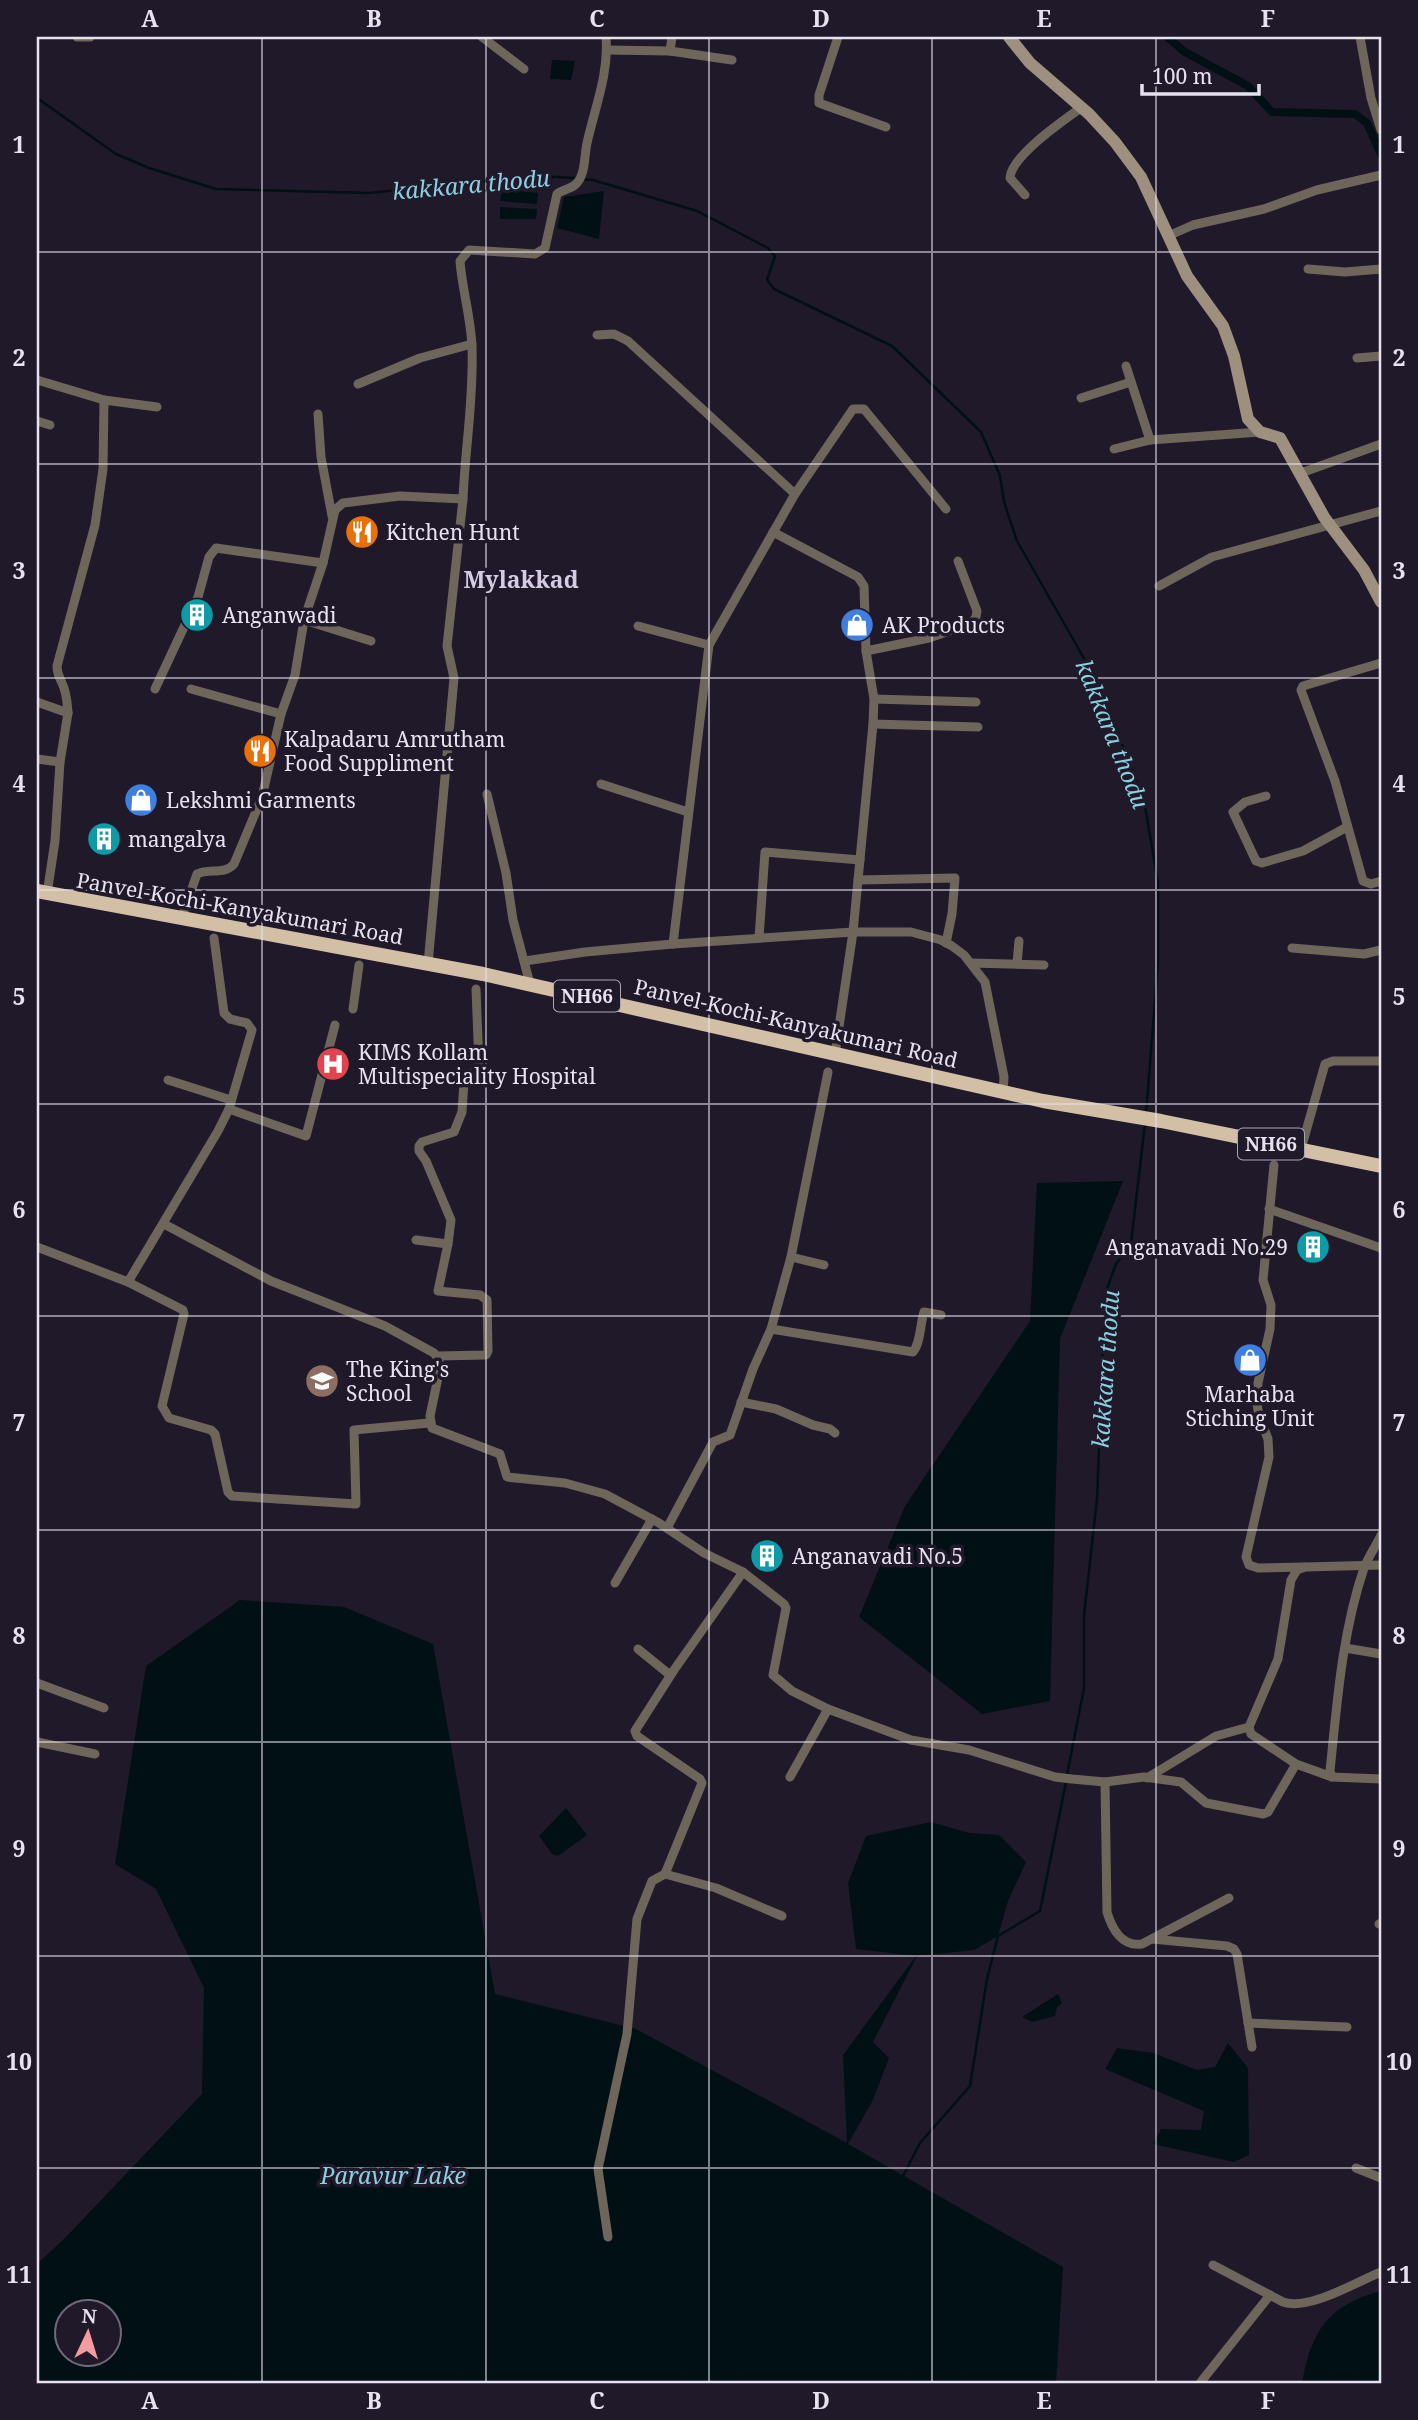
<svg xmlns="http://www.w3.org/2000/svg" width="1418" height="2420" font-family="'Noto Serif',serif">
  <style>
    .water { fill: #001015; fill-rule: evenodd }
    .lines { fill: none; stroke-linecap: round; stroke-linejoin: round }
    .stream { stroke: #001015; stroke-width: 2.5 }
    .canal { stroke: #001015; stroke-width: 8 }
    .minor { stroke: #6e665b; stroke-width: 9 }
    .secondary { stroke: #9e907f; stroke-width: 12 }
    .trunk { stroke: #d3bfa6; stroke-width: 14 }
    .grid { fill: none; stroke: #e7e2ef; stroke-width: 2; stroke-opacity: 0.55 }
    .labels { text-anchor: middle; dominant-baseline: central; stroke-width: 7; stroke-linejoin: round; paint-order: stroke }
    .shield { fill: #20192a; stroke: #aba6b4; stroke-width: 2 }
    .shield-label { font-size: 19px; font-weight: bold; fill: #e7e2ef }
    .poi-label { font-size: 21px; fill: #e7e2ef; stroke: #20192a; text-anchor: start }
    .street-label { font-size: 21px; fill: #e7e2ef; stroke: #20192a }
    .water-label { font-size: 23px; font-style: italic; fill: #8ad0e0; stroke: #20192a }
    .neighbourhood-label { font-size: 23px; font-weight: bold; fill: #d5cce4; stroke: #20192a }
    .neatline { fill: none; stroke: #e7e2ef; stroke-width: 2.5 }
    .grid-label { font-size: 23px; text-anchor: middle; font-weight: bold; fill: #e7e2ef }
  </style>
  <rect width="100%" height="100%" fill="#20192a"/>
  <!-- water -->
  <g class="water">
    <polygon points="552,60 575,61 571,80 550,79"/>
    <polygon points="502,189 538,193 537,204 500,201"/>
    <polygon points="604,191 599,239 557,228 564,197"/>
    <polygon points="500,207 537,209 536,219 500,219"/>
    <polygon points="1123,1181 1060,1339 1050,1701 982,1714 859,1617 905,1506 1030,1321 1037,1183"/>
    <path d="M240 1600 344 1607 433 1644 495 1994 636 2029 847 2143 843 2055 916 1956 856 1949 848 1883 866 1836 931 1822 969 1833 999 1835 1026 1862 1008 1901 998 1936 974 1950 917 1956 873 2042 889 2058 873 2100 848 2144 1063 2267 1056 2383H37V2264L66 2237 202 2094 204 1988 156 1889 115 1864 146 1666ZM66 2312H108V2354H66Z"/>
    <polygon points="566,1808 587,1835 558,1856 552,1854 539,1836"/>
    <polygon points="1058,1994 1062,2003 1057,2007 1055,2016 1032,2022 1022,2017"/>
    <polygon points="1228,2043 1248,2068 1249,2155 1234,2162 1153,2144 1161,2129 1201,2130 1204,2111 1105,2069 1117,2048 1153,2053 1197,2070 1215,2067"/>
    <path d="M1381 2291V2383H1302C1311 2331 1328 2305 1381 2291Z"/>
  </g>
  <g class="lines">
    <!-- stream -->
    <g class="stream">
      <polyline points="37,98 116,154 149,168 216,189 369,193 537,176 576,178"/>
      <polyline points="582,179 593,180 697,211 768,248 775,256 767,280 774,289 892,346 981,432 1000,476 1004,502 1017,541 1097,681 1144,800 1158,883 1158,963 1146,1114"/>
      <polyline points="1067,1775 1084,1688 1084,1615 1097,1499 1105,1294 1116,1264 1131,1243 1145,1124"/>
      <polyline points="902,2178 920,2143 970,2086 987,1979 998,1936 1040,1911 1066,1782"/>
    </g>
    <!-- canal -->
    <polyline class="canal" points="1167,37 1185,52 1248,86 1272,112 1355,114 1367,123 1381,154"/>
    <!-- minor -->
    <g class="minor">
      <polyline points="77,37 90,37"/>
      <polyline points="482,37 524,69"/>
      <polyline points="838,37 819,95 819,103 886,127"/>
      <polyline points="1360,37 1371,98 1381,130"/>
      <polyline points="607,50 670,51 732,60"/>
      <polyline points="670,51 672,37"/>
      <path d="M1025 195 1010 178C1011 156 1064 120 1082 107"/>
      <polyline points="1168,236 1193,225 1264,209 1317,190 1381,175"/>
      <polyline points="1308,269 1345,272 1381,269"/>
      <polyline points="597,335 614,334 628,341 795,494"/>
      <polyline points="1357,358 1381,356"/>
      <polyline points="1126,366 1150,440"/>
      <polyline points="37,380 104,400 157,407"/>
      <polyline points="358,384 420,358 472,344"/>
      <polyline points="1081,398 1131,382"/>
      <polyline points="318,414 321,457 332,516"/>
      <polyline points="37,421 50,425"/>
      <polyline points="1114,449 1150,440 1260,432"/>
      <polyline points="1301,473 1381,444"/>
      <polyline points="773,532 858,577 864,586 866,651 874,699 873,724 853,932 835,1054"/>
      <polyline points="1159,586 1212,557 1381,511"/>
      <polyline points="304,620 371,641"/>
      <polyline points="638,626 709,645"/>
      <polyline points="866,651 929,638 972,623 976,617 977,611 958,561"/>
      <polyline points="1381,663 1303,686 1301,690 1335,781 1363,881 1371,884 1381,881"/>
      <polyline points="155,689 198,597 209,557 216,548 323,563"/>
      <polyline points="191,689 281,714"/>
      <polyline points="874,699 976,702"/>
      <polyline points="37,702 68,713 60,762 37,759"/>
      <path d="M68 713C67 702 67 693 62 683 59 676 57 674 57 666L95 525 103 469 104 400"/>
      <polyline points="873,724 978,727"/>
      <polyline points="601,784 688,812"/>
      <polyline points="487,794 506,873 513,920 530,984"/>
      <polyline points="1266,796 1245,802 1233,812 1256,861 1262,863 1303,851 1347,827"/>
      <polyline points="858,880 955,878 952,914 946,943"/>
      <polyline points="47,894 55,841 60,762"/>
      <path d="M182 917 197 874C209 868 225 875 234 864L262 797 281 714 295 675 304 620 323 563 335 510 343 503 400 496 463 499C465 449 474 398 472 347 471 318 462 289 460 261L469 250 535 254 545 248 557 194C562 190 571 189 576 184 586 174 584 156 587 143 595 107 609 74 606 37"/>
      <polyline points="759,938 765,852 860,860"/>
      <polyline points="673,944 709,645 795,494 853,409 864,409 946,509"/>
      <polyline points="1292,948 1364,954 1381,950"/>
      <polyline points="525,961 585,952 673,944 853,932 911,932 941,940 952,946 964,955 985,982 1004,1077 1003,1092"/>
      <polyline points="971,963 1044,965"/>
      <polyline points="428,964 454,678 447,646 463,499"/>
      <polyline points="1017,964 1019,941"/>
      <polyline points="353,1009 359,965"/>
      <polyline points="168,1080 231,1100"/>
      <polyline points="229,1109 306,1136 335,1025"/>
      <polyline points="1301,1149 1325,1064 1333,1061 1381,1061"/>
      <polyline points="1274,1165 1263,1280 1271,1305 1270,1329 1258,1383 1257,1404 1259,1416 1268,1439 1269,1457 1246,1557 1249,1565 1258,1568 1305,1567"/>
      <polyline points="1269,1209 1381,1248"/>
      <polyline points="164,1224 271,1281 385,1326 434,1353 439,1360 440,1368 430,1416 432,1428 500,1454 507,1477 565,1483 605,1494 659,1523 704,1553 743,1572 784,1604 786,1608 773,1675 792,1691 828,1709 911,1740 969,1750 1055,1777 1072,1779 1105,1782 1144,1777 1181,1782 1206,1803 1263,1814 1268,1812 1296,1764 1332,1777"/>
      <polyline points="416,1240 448,1244 438,1291 480,1295 487,1300 488,1351 486,1355 437,1356"/>
      <polyline points="448,1244 451,1220 426,1161 419,1151 419,1146 422,1142 454,1132 462,1112 464,1082 479,1066 476,989"/>
      <polyline points="37,1247 128,1282 218,1131 229,1109 252,1030 247,1023 230,1019 224,1013 214,938"/>
      <polyline points="791,1257 824,1265"/>
      <polyline points="128,1282 183,1310 184,1314 162,1406 169,1418 211,1430 215,1434 228,1492 232,1496 356,1504 354,1430 429,1423"/>
      <path d="M771 1329 913 1352C921 1342 920 1324 924 1312L941 1315"/>
      <polyline points="741,1402 776,1409 813,1425 830,1429 835,1433"/>
      <polyline points="667,1528 713,1442 730,1435 753,1369 771,1329 791,1257 828,1072"/>
      <path d="M1381 1535C1376 1546 1368 1557 1364 1568 1342 1633 1337 1703 1330 1771L1332 1777 1381 1779"/>
      <polyline points="615,1583 652,1519"/>
      <polyline points="1345,1648 1381,1654"/>
      <polyline points="638,1649 670,1675"/>
      <polyline points="37,1683 104,1708"/>
      <polyline points="37,1742 95,1754"/>
      <polyline points="1296,1764 1251,1734 1249,1727 1278,1659 1291,1580 1297,1570 1305,1567 1381,1565"/>
      <polyline points="790,1777 828,1709"/>
      <polyline points="1147,1778 1216,1736 1249,1727"/>
      <path d="M1105 1782 1107 1912C1112 1929 1122 1947 1142 1944L1229 1898"/>
      <polyline points="665,1874 716,1888 782,1916"/>
      <polyline points="1379,1924 1381,1923"/>
      <polyline points="1152,1939 1227,1946 1234,1949 1237,1954 1252,2047"/>
      <polyline points="1248,2023 1347,2027"/>
      <polyline points="1356,2168 1381,2178"/>
      <polyline points="608,2237 598,2169 627,2034 637,1919 652,1881 665,1874 702,1783 700,1779 637,1736 635,1731 674,1670 743,1572"/>
      <path d="M1213 2265 1283 2302C1309 2311 1356 2282 1381 2272"/>
      <polyline points="1200,2383 1270,2295"/>
    </g>
    <!-- secondary -->
    <polyline class="secondary" points="1009,37 1030,63 1089,114 1115,142 1141,177 1187,276 1223,326 1234,356 1248,419 1260,432 1280,438 1324,517 1364,570 1381,602"/>
    <!-- trunk -->
    <polyline class="trunk" points="37,891 483,974 1043,1101 1161,1121 1381,1166"/>
  </g>
  <!-- grid -->
  <path class="grid" d="M262 37V2383M486 37V2383M709 37V2383M932 37V2383M1156 37V2383M37 252H1381M37 464H1381M37 678H1381M37 890H1381M37 1104H1381M37 1316H1381M37 1530H1381M37 1742H1381M37 1956H1381M37 2168H1381"/>
  <!-- icons -->
  <defs>
    <g id="restaurant-disc" transform="scale(1.75)"><circle r="9.5" fill="#e8710a" stroke="#20192a"/><path d="M-5-6h1v4h1v-4h1v4h1v-4h1v5L-1.5 .5V6h-2V.5L-5-1ZM5-6V6H3V1.5H1.5Q1.5-4 5-6Z" fill="#fff"/></g>
    <g id="building-disc" transform="scale(1.75)"><circle r="9.5" fill="#0f9aa8" stroke="#20192a"/><path d="M-4-6H4V6H1V3H-1V6H-4ZM-2.5-4.3h1.7v1.8h-1.7ZM.8-4.3h1.7v1.8H.8ZM-2.5-1h1.7V.8h-1.7ZM.8-1h1.7V.8H.8Z" fill="#fff"/></g>
    <g id="shop-disc" transform="scale(1.75)"><circle r="9.5" fill="#3f7fe0" stroke="#20192a"/><path d="M-5-2.5h2.3a2.7 3.5 0 0 1 5.4 0H5L5.5 6h-11ZM-1.5-2.5h3a1.5 2.3 0 0 0-3 0Z" fill="#fff"/></g>
    <g id="hospital-disc" transform="scale(1.75)"><circle r="9.5" fill="#e0444e" stroke="#20192a"/><path d="M-5-5h3v3.5h4V-5h3V5h-3V1.5h-4V5h-3Z" fill="#fff"/></g>
    <g id="school-disc" transform="scale(1.75)"><circle r="9.5" fill="#8d6e63" stroke="#20192a"/><path d="M0-5L7-2L0 1L-7-2ZM-4 1L0 2.5L4 1V4Q0 6-4 4Z" fill="#fff"/></g>
  </defs>
  <g fill-rule="evenodd">
    <use href="#restaurant-disc" x="362" y="532"/>
    <use href="#building-disc" x="197" y="615"/>
    <use href="#shop-disc" x="857" y="625"/>
    <use href="#restaurant-disc" x="260" y="751"/>
    <use href="#shop-disc" x="141" y="800"/>
    <use href="#building-disc" x="104" y="839"/>
    <use href="#hospital-disc" x="333" y="1064"/>
    <use href="#building-disc" x="1313" y="1247"/>
    <use href="#shop-disc" x="1250" y="1360"/>
    <use href="#school-disc" x="322" y="1381"/>
    <use href="#building-disc" x="767" y="1556"/>
  </g>
  <g class="labels">
    <!-- shield labels -->
    <g class="shield">
      <rect x="554" y="980.5" width="66" height="31" rx="5"/>
      <rect x="1238" y="1128.5" width="66" height="31" rx="5"/>
    </g>
    <g class="shield-label">
      <text x="587" y="996">NH66</text>
      <text x="1271" y="1144">NH66</text>
    </g>
    <!-- poi labels -->
    <g class="poi-label">
      <text x="386" y="532">Kitchen Hunt</text>
      <text x="222" y="615">Anganwadi</text>
      <text x="882" y="625">AK Products</text>
      <text x="284" y="739">Kalpadaru Amrutham<tspan x="284" dy="24">Food Suppliment</tspan></text>
      <text x="166" y="800">Lekshmi Garments</text>
      <text x="128" y="839">mangalya</text>
      <text x="358" y="1052">KIMS Kollam<tspan x="358" dy="24">Multispeciality Hospital</tspan></text>
      <text x="1288" y="1247" text-anchor="end">Anganavadi No.29</text>
      <text x="346" y="1369">The King's<tspan x="346" dy="24">School</tspan></text>
      <text x="1250" y="1394" text-anchor="middle">Marhaba<tspan x="1250" dy="24">Stiching Unit</tspan></text>
      <text x="792" y="1556">Anganavadi No.5</text>
    </g>
    <!-- street labels -->
    <g class="street-label">
      <text transform="translate(240 908) rotate(10)">Panvel-Kochi-Kanyakumari Road</text>
      <text transform="translate(796 1023) rotate(13)">Panvel-Kochi-Kanyakumari Road</text>
    </g>
    <!-- water labels -->
    <g class="water-label">
      <text transform="translate(471 184) rotate(-5)">kakkara thodu</text>
      <text transform="translate(1113 734) rotate(68)">kakkara thodu</text>
      <text transform="translate(1105 1369) rotate(-86)">kakkara thodu</text>
      <text x="393" y="2175">Paravur Lake</text>
    </g>
    <!-- neighbourhood labels -->
    <g class="neighbourhood-label">
      <text x="521" y="579">Mylakkad</text>
    </g>
  </g>
  <!-- border -->
  <rect width="1418" height="2420" fill="none" stroke="#20192a" stroke-width="77"/>
  <!-- north arrow -->
  <g transform="translate(88 2333) rotate(4)"><circle r="33" fill="#20192a" stroke="#706979" stroke-width="2"/>
  <path d="M0-5L12 26L0 18L-12 26Z" fill="#f49b9f"/>
  <text y="-10" font-size="19" font-weight="bold" text-anchor="middle" fill="#e7e2ef">N</text>
  </g>
  <!-- scale -->
  <path d="M1142 84v10h117v-10" fill="none" stroke="#e7e2ef" stroke-width="3.5"/>
  <text x="1152" y="84" font-size="21" fill="#e7e2ef" stroke="#20192a" stroke-width="5" paint-order="stroke">100 m</text>
  <rect x="38" y="38" width="1342" height="2344" class="neatline"/>
  <g class="grid-label">
    <text x="150" y="27">A</text>
    <text x="374" y="27">B</text>
    <text x="597" y="27">C</text>
    <text x="821" y="27">D</text>
    <text x="1044" y="27">E</text>
    <text x="1268" y="27">F</text>
    <text x="19" y="153">1</text>
    <text x="1399" y="153">1</text>
    <text x="19" y="366">2</text>
    <text x="1399" y="366">2</text>
    <text x="19" y="579">3</text>
    <text x="1399" y="579">3</text>
    <text x="19" y="792">4</text>
    <text x="1399" y="792">4</text>
    <text x="19" y="1005">5</text>
    <text x="1399" y="1005">5</text>
    <text x="19" y="1218">6</text>
    <text x="1399" y="1218">6</text>
    <text x="19" y="1431">7</text>
    <text x="1399" y="1431">7</text>
    <text x="19" y="1644">8</text>
    <text x="1399" y="1644">8</text>
    <text x="19" y="1857">9</text>
    <text x="1399" y="1857">9</text>
    <text x="19" y="2070">10</text>
    <text x="1399" y="2070">10</text>
    <text x="19" y="2283">11</text>
    <text x="1399" y="2283">11</text>
    <text x="150" y="2409">A</text>
    <text x="374" y="2409">B</text>
    <text x="597" y="2409">C</text>
    <text x="821" y="2409">D</text>
    <text x="1044" y="2409">E</text>
    <text x="1268" y="2409">F</text>
  </g>
</svg>
